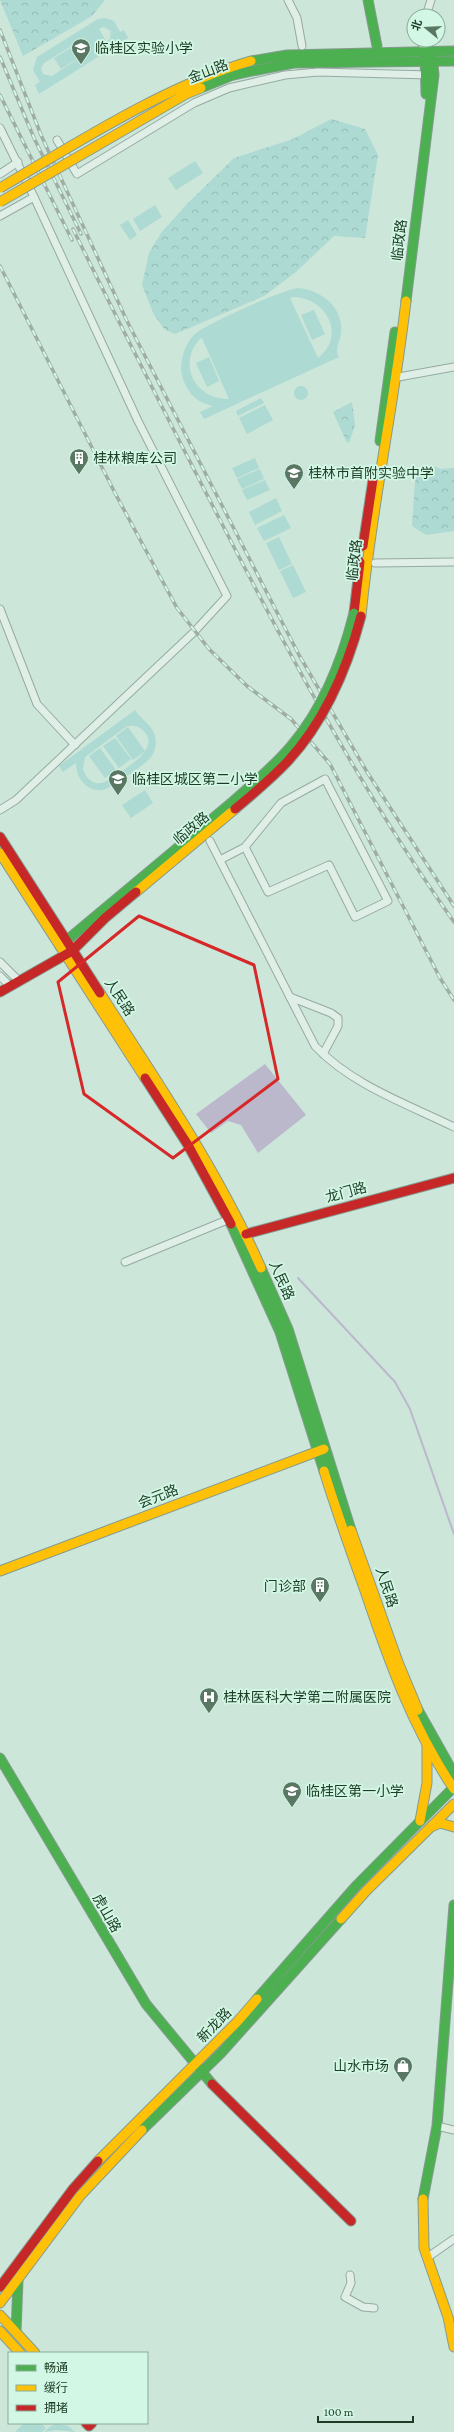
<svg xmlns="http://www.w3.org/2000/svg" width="454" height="2432" font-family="'Crimson Pro','Noto Sans SC',serif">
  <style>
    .green { fill: #addad2; fill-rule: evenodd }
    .forest { fill: url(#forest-crowns) }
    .water { fill: #bbb8cb }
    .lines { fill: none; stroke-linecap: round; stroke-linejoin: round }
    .stream { stroke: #bbb8cb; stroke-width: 2 }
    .street-casing { stroke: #96ab9f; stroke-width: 9 }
    .fast-casing { stroke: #859b8f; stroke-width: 11 }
    .slow-casing { stroke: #859b8f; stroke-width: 11 }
    .jam-casing { stroke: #859b8f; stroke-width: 11 }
    .street { stroke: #dfeee7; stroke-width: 7 }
    .fast { stroke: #4caf50; stroke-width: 9 }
    .slow { stroke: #ffc107; stroke-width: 9 }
    .jam { stroke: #c62828; stroke-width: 9 }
    .rail-casing { stroke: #9fada5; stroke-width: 3.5 }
    .rail { stroke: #d2f8e5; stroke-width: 2; stroke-dasharray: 6; stroke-linecap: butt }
    .fast-bridge-casing { stroke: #859b8f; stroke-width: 11; stroke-linecap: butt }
    .slow-bridge-casing { stroke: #859b8f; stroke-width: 11; stroke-linecap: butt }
    .jam-bridge-casing { stroke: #859b8f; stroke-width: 11; stroke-linecap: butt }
    .fast-bridge { stroke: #4caf50; stroke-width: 9 }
    .slow-bridge { stroke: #ffc107; stroke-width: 9 }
    .jam-bridge { stroke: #c62828; stroke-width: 9 }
    .marked { fill: none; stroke: #d62828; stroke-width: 3; stroke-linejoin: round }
    .labels { text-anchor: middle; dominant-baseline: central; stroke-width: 3.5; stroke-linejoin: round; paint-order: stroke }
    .poi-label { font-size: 14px; fill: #1d3b25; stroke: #d2f8e5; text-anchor: start }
    .street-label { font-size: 14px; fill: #1d3b25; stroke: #d2f8e5 }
  </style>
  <defs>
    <pattern id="forest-crowns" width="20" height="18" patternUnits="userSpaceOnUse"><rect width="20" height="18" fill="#addad2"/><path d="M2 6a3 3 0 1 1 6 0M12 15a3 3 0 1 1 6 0" fill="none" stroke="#94bcb4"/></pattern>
  </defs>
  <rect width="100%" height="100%" fill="#cce6da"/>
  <!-- green -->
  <g class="green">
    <path d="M105 18 114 21 120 32 124 30 128 38 39 94 35 85 40 82 33 70 37 57 98 19ZM104 27 111 31 110 39 85 55 106 41 99 29ZM92 33 77 43 84 55 52 76 43 74 41 68 44 63Z"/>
    <polygon points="74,46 80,57 61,69 54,58"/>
    <polygon points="195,161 203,173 176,190 168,178"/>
    <polygon points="155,205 162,217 140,231 133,219"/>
    <polygon points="128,220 137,235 130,240 120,225"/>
    <path d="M298 288C322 290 344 308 341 333 340 343 334 349 339 357L204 419 200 412 213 406C197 402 189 395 183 379 178 365 184 344 195 334 206 324 284 289 298 288ZM294 297C326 298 347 335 318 358L290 298ZM201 338H202L229 399C195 400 176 363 201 338Z"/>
    <polygon points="314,310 325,334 312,340 301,315"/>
    <polygon points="209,357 219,381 207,387 196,363"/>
    <circle cx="301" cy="393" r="7"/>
    <polygon points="261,398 264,403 238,416 236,411"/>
    <polygon points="265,405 273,420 247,434 239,418"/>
    <polygon points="255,458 259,468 237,478 232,468"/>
    <polygon points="260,469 264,479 242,489 237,479"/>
    <polygon points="265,480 270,490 247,500 242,490"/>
    <polygon points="276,498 282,511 255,525 249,512"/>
    <polygon points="284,515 291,528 264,541 257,528"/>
    <polygon points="279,537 292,564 279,570 266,543"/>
    <polygon points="293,565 306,592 293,598 280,571"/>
    <path d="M135 710C141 720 153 725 155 737 157 743 155 752 151 757 146 764 110 789 102 790 86 792 76 777 76 763L63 772 59 766ZM127 726C135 725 142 727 146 734 159 752 118 773 105 782 95 786 86 780 83 769L85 757Z"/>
    <polygon points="128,727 145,751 133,760 116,736"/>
    <polygon points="115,738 131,759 119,768 103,746"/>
    <polygon points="100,748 116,770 105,778 89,756"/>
    <polygon points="145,790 153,803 131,818 122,805"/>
    <polygon points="24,2423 40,2423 46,2428 42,2432 15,2432"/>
    <polygon points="58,2424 68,2426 75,2432 57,2430 44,2432 51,2426"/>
  </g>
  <!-- forest -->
  <g class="forest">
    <polygon points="0,0 105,0 92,16 23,56"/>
    <polygon points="331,119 365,129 378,155 365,238 334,236 296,272 264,296 175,334 165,330 154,315 142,285 149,253 161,233 186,205 234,158 293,139"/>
    <polygon points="352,402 355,425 350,441 347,443 333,412"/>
    <polygon points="430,465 441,469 454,468 454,531 426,535 412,526 415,481 421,468"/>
  </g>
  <!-- water -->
  <polygon class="water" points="265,1064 306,1115 258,1153 241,1125 228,1121 211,1133 196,1114"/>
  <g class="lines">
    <!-- stream -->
    <polyline class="stream" points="298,1278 395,1382 410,1409 454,1534"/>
    <!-- street casing -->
    <g class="street-casing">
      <g id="street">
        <polyline points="288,0 297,18 302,46"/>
        <polyline points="426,16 431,0"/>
        <polyline points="422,40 424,52"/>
        <polyline points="0,128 34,197 0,216"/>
        <polyline points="57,140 77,174 194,103 229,88 285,75 318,72 429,75"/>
        <polyline points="0,174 18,162"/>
        <polyline points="393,378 454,367"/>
        <polyline points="375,563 454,562"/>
        <polyline points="0,609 37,704 75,745"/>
        <polyline points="0,810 16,800 194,632 227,596 138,421 34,197"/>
        <path d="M210 841 315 1046C352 1085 407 1104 454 1127"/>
        <polyline points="220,860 245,847 281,803 325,779 388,901 355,917 329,865 268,892 245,847"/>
        <polyline points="0,962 19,981"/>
        <polyline points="0,976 10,986"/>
        <polyline points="290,997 331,1013 338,1018 338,1026 323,1054"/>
        <polyline points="125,1262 232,1218"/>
        <polyline points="437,2126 454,2130"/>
        <polyline points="428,2257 454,2239"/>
        <polyline points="350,2275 351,2283 345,2297 363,2307 374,2308"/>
      </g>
    </g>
    <!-- fast casing -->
    <g class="fast-casing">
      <g id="fast">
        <polyline points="368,0 377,46"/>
        <polyline points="425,54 426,94"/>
        <polyline points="251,61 287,55 454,51"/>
        <polyline points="257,70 294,63 454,61"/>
        <polyline points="406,301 434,75 432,54"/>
        <polyline points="380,441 395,332"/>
        <polyline points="60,946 230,804"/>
        <polyline points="231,1224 280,1332 324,1471"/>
        <polyline points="261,1268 288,1329 351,1530"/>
        <polyline points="418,1710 454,1774"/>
        <polyline points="0,1758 146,2004 212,2084"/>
        <polyline points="257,1999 357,1885 454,1787"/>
        <polyline points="142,2130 221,2053 341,1919"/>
        <polyline points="423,2199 437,2126 454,1905"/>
        <polyline points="16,2332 18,2281"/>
      </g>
    </g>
    <!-- slow casing -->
    <g class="slow-casing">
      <g id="slow">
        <path d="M361 616C371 510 394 406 406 301"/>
        <polyline points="0,853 145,1078"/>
        <polyline points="136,892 235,809"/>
        <path d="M100 993C157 1082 218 1170 261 1268"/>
        <path d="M324 1471C336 1510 350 1549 364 1588 388 1659 412 1727 454 1789"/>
        <polyline points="351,1530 398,1662 418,1710"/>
        <polyline points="0,1571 324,1449"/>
        <polyline points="420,1821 427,1783 427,1744"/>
        <polyline points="433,1826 440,1823 454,1827"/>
        <polyline points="341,1919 366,1891 454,1804"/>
        <polyline points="98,2161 237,2022 257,1999"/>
        <polyline points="423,2199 424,2248 448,2317 454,2347"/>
        <polyline points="0,2303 80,2196 142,2130"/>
        <polyline points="0,2315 35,2353"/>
        <polyline points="0,2331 20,2353"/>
      </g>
    </g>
    <!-- jam casing -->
    <g class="jam-casing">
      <g id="jam">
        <polyline points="363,546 374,473"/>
        <polyline points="354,613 360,562"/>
        <polyline points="0,837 100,993"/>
        <polyline points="0,992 72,951 105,918 136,892"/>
        <polyline points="145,1078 188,1145 231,1224"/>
        <polyline points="246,1234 454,1178"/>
        <polyline points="212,2084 351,2221"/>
        <polyline points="0,2287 73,2189 98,2161"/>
        <polyline points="86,2423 89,2426 92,2423"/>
      </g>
    </g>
    <!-- street -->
    <use href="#street" class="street"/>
    <!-- fast -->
    <use href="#fast" class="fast"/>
    <!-- slow -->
    <use href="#slow" class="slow"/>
    <!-- jam -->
    <use href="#jam" class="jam"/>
    <!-- rail casing -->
    <g class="rail-casing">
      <g id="rail">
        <polyline points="0,30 41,135 127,321 299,655 367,772 454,906"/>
        <polyline points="0,57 34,138 81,234"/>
        <polyline points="0,95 72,240"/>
        <path d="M73 229C121 327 170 423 220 520 291 658 364 795 454 922"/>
        <polyline points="0,266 116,495 177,608 209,649 247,686 291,719 330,764 440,978 454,1000"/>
      </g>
    </g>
    <!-- rail -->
    <use href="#rail" class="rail"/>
    <!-- fast-bridge casing -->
    <g class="fast-bridge-casing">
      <g id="fast-bridge">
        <polyline points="201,88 233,75 257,70"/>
        <path d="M230 804C251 785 274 767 292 745 324 707 342 661 354 613"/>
      </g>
    </g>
    <!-- slow-bridge casing -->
    <g class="slow-bridge-casing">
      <g id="slow-bridge">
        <path d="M0 188C77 143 166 85 251 61"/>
        <polyline points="0,202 186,94 201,88"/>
      </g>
    </g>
    <!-- jam-bridge casing -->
    <g class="jam-bridge-casing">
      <path id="jam-bridge" d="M235 809C253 794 271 779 287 762 325 721 347 669 361 616"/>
    </g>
    <!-- fast-bridge -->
    <use href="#fast-bridge" class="fast-bridge"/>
    <!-- slow-bridge -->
    <use href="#slow-bridge" class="slow-bridge"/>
    <!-- jam-bridge -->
    <use href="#jam-bridge" class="jam-bridge"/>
  </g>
  <!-- marked area -->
  <path class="marked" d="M139 916 254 965 278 1079 173 1158 84 1094 58 982Z"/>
  <!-- icons -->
  <defs>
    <g id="school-pin" transform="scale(1)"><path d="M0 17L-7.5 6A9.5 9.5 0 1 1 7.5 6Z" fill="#5a7764" stroke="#d2f8e5"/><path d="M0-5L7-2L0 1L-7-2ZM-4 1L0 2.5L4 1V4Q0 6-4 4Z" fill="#fff"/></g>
    <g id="building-pin" transform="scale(1)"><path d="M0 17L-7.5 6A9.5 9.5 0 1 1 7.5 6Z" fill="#5a7764" stroke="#d2f8e5"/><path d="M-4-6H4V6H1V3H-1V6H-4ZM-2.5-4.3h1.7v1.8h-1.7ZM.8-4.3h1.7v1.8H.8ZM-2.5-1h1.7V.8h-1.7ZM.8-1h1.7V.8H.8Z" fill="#fff"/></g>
    <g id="hospital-pin" transform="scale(1)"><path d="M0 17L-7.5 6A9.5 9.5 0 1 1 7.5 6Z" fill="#5a7764" stroke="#d2f8e5"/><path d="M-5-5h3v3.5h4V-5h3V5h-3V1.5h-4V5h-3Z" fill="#fff"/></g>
    <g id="shop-pin" transform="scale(1)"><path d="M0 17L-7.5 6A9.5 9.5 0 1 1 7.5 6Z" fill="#5a7764" stroke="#d2f8e5"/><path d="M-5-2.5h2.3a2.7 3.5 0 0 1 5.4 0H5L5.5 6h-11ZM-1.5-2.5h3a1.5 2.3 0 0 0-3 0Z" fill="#fff"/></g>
  </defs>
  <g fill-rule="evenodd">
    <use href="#school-pin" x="81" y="48"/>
    <use href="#building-pin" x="79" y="458"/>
    <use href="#school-pin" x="294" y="473"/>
    <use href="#school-pin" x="118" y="779"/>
    <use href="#building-pin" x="320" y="1586"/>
    <use href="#hospital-pin" x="209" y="1697"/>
    <use href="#school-pin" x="292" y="1791"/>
    <use href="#shop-pin" x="403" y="2066"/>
  </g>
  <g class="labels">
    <!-- poi labels -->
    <g class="poi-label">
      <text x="95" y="48">临桂区实验小学</text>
      <text x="93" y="458">桂林粮库公司</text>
      <text x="308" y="473">桂林市首附实验中学</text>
      <text x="132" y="779">临桂区城区第二小学</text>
      <text x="306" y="1586" text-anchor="end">门诊部</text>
      <text x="223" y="1697">桂林医科大学第二附属医院</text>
      <text x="306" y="1791">临桂区第一小学</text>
      <text x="389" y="2066" text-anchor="end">山水市场</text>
    </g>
    <!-- street labels -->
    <g class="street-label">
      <text transform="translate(208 71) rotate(-21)">金山路</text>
      <text transform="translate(399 240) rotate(-83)">临政路</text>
      <text transform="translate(354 560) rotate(-83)">临政路</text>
      <text transform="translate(191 828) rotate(-40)">临政路</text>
      <text transform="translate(120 997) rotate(57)">人民路</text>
      <text transform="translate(346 1192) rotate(-15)">龙门路</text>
      <text transform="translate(282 1280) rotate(66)">人民路</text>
      <text transform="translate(158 1496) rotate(-21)">会元路</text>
      <text transform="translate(387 1587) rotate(72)">人民路</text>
      <text transform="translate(107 1913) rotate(60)">虎山路</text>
      <text transform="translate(214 2025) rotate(-46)">新龙路</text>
    </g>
  </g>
  <!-- legend -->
  <rect x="8" y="2352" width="140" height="72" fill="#d2f8e5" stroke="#8aac98"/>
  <rect x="16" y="2365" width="20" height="6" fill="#4caf50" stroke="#8aac98"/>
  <text x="44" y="2372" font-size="12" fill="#1d3b25">畅通</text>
  <rect x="16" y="2385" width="20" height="6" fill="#ffc107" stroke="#8aac98"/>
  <text x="44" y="2392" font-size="12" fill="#1d3b25">缓行</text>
  <rect x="16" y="2405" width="20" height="6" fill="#c62828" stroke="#8aac98"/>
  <text x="44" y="2412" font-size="12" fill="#1d3b25">拥堵</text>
  <!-- north arrow -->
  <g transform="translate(426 28) rotate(288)"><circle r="19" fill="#d2f8e5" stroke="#8aac98"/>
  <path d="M0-3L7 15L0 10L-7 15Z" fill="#5a7764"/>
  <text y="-6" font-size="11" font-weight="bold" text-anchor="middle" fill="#1d3b25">北</text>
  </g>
  <!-- scale -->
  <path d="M318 2416v6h95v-6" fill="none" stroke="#1d3b25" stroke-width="2"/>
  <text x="324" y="2416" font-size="12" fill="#1d3b25" stroke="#d2f8e5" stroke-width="3" paint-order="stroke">100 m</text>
</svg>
